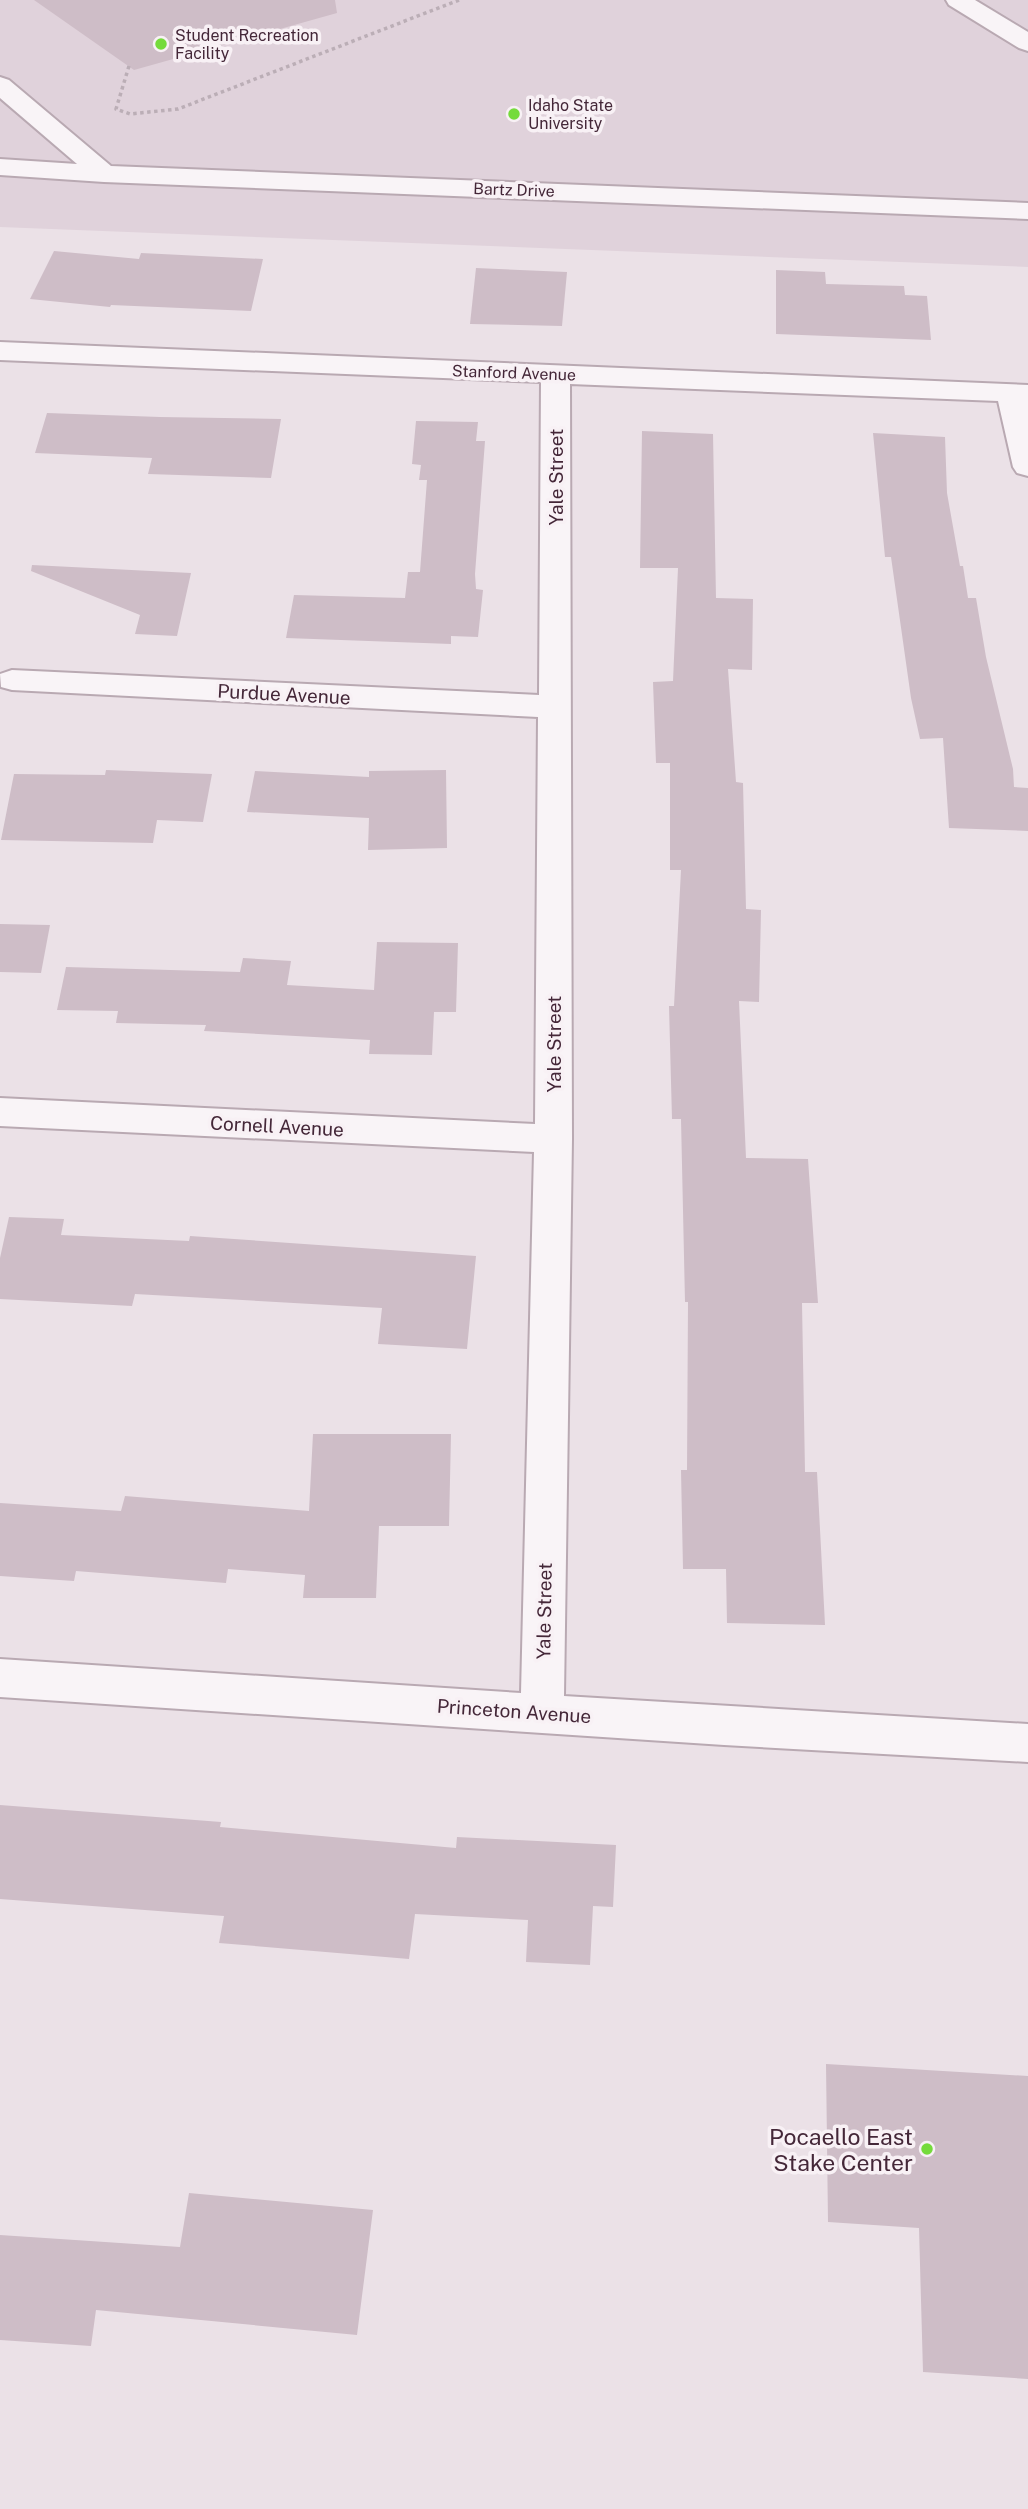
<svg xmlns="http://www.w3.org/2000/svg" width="1028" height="2509" font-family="'Public Sans',sans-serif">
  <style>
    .built { fill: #e0d2db }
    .building { fill: #cebdc7 }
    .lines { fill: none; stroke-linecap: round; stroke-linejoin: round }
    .minor-casing { stroke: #b9a9b2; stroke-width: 4 }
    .path { stroke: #bbaeb6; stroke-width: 3.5; stroke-dasharray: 3.5 3.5; stroke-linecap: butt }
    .minor { fill: #f9f4f7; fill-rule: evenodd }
    .poi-dot { fill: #75db3b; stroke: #f8f1f5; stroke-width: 2.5 }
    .labels { text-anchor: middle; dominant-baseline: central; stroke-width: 7; stroke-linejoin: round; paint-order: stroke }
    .far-poi-label { font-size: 16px; fill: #442738; stroke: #f8f1f5; text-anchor: start }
    .far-street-label { font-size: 16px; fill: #442738; stroke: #f8f1f5 }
    .street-label { font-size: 19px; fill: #442738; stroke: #f8f1f5 }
    .near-poi-label { font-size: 23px; fill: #442738; stroke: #f8f1f5; text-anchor: end }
  </style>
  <rect width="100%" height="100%" fill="#ebe1e7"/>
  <!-- built -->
  <polygon class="built" points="0,0 1028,0 1028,267 0,227"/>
  <!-- building -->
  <g class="building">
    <polygon points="34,0 335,0 337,13 134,70"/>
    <polygon points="54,251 139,259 141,253 263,259 251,311 111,305 110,307 30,299"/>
    <polygon points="476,268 567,272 562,326 470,324"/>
    <polygon points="776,270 825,272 826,284 904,286 905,295 927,296 931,340 776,334"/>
    <polygon points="47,413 160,417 281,419 271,478 148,474 152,458 35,453"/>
    <polygon points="416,421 478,422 476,441 485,441 475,574 476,589 483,590 478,637 451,636 451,644 286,638 294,595 405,598 408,572 420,572 427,480 419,480 421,465 412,464"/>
    <polygon points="642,431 713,434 716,598 753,599 752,670 728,669 736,782 743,783 746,909 761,910 759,1002 739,1001 746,1158 808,1159 818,1303 802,1303 805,1472 817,1472 825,1625 727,1623 726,1569 683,1569 681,1470 687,1470 688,1302 685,1302 681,1119 672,1119 669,1006 674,1006 681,870 670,870 670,763 656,763 653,682 673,681 678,568 640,568"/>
    <polygon points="873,433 945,437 947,493 960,566 963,566 968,598 976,598 986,657 1013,769 1014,787 1028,788 1028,831 949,828 943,738 920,739 911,698 891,557 885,557"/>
    <polygon points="32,565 191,573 177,636 135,634 140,615 31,571"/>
    <polygon points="106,770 212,774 203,822 157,820 153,843 1,840 14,774 105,775"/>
    <polygon points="446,770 447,848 368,850 369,818 247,812 255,771 369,777 369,771"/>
    <polygon points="0,924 50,925 41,973 0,972"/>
    <polygon points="377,942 458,943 456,1012 434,1012 432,1055 369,1054 370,1040 204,1031 206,1025 116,1023 118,1011 57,1010 66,967 240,972 243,958 291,961 287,985 374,990"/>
    <polygon points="9,1217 64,1219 61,1235 189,1241 190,1236 476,1256 467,1349 378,1344 382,1308 135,1294 132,1306 0,1299 0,1258"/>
    <polygon points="313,1434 451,1434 449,1526 379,1526 376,1598 303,1598 305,1575 228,1569 226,1583 76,1571 74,1581 0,1576 0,1503 121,1511 125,1496 309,1511"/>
    <polygon points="0,1805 221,1822 220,1827 456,1848 457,1837 616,1845 613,1907 593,1906 590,1965 526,1962 528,1920 415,1914 409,1959 219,1943 224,1916 0,1899"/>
    <polygon points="826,2064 1028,2076 1028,2379 923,2372 919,2228 828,2222"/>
    <polygon points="189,2193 373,2210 357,2335 96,2310 91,2346 0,2340 0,2235 180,2247"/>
  </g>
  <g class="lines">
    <!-- minor casing -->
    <g class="minor-casing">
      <g id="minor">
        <polygon points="946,0 975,0 1028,32 1028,51 1019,48 949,5"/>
        <polygon points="0,77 9,80 111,166 1028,203 1028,219 104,182 0,175 0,159 77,164 0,98"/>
        <polygon points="0,342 1028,385 1028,476 1017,473 1013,467 998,401 570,384 572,1139 564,1696 1028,1724 1028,1762 724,1745 0,1697 0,1659 521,1693 534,1152 0,1126 0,1098 535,1124 538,717 12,690 1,687 0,674 12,670 539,695 541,382 0,360"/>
      </g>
    </g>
    <!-- path -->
    <polyline class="path" points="129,66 116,109 130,114 178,109 459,0"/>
    <!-- minor -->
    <use href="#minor" class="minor"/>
  </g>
  <!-- markers -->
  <g class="poi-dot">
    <circle cx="161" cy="44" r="7"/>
    <circle cx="514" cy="114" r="7"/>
    <circle cx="927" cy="2149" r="7"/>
  </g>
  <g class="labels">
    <!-- far-poi labels -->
    <g class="far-poi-label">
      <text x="175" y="35">Student Recreation<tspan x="175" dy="18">Facility</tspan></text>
      <text x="528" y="105">Idaho State<tspan x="528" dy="18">University</tspan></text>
    </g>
    <!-- far-street labels -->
    <g class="far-street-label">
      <text transform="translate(514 190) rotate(2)">Bartz Drive</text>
      <text transform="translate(514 373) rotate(2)">Stanford Avenue</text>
    </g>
    <!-- street labels -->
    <g class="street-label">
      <text transform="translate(556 477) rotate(-90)">Yale Street</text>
      <text transform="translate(284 694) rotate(3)">Purdue Avenue</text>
      <text transform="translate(554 1044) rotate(-90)">Yale Street</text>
      <text transform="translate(277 1126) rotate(3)">Cornell Avenue</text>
      <text transform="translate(544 1611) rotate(-89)">Yale Street</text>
      <text transform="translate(514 1711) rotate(4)">Princeton Avenue</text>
    </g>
    <!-- near-poi labels -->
    <g class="near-poi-label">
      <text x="913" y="2136">Pocaello East<tspan x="913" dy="26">Stake Center</tspan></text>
    </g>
  </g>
</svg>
